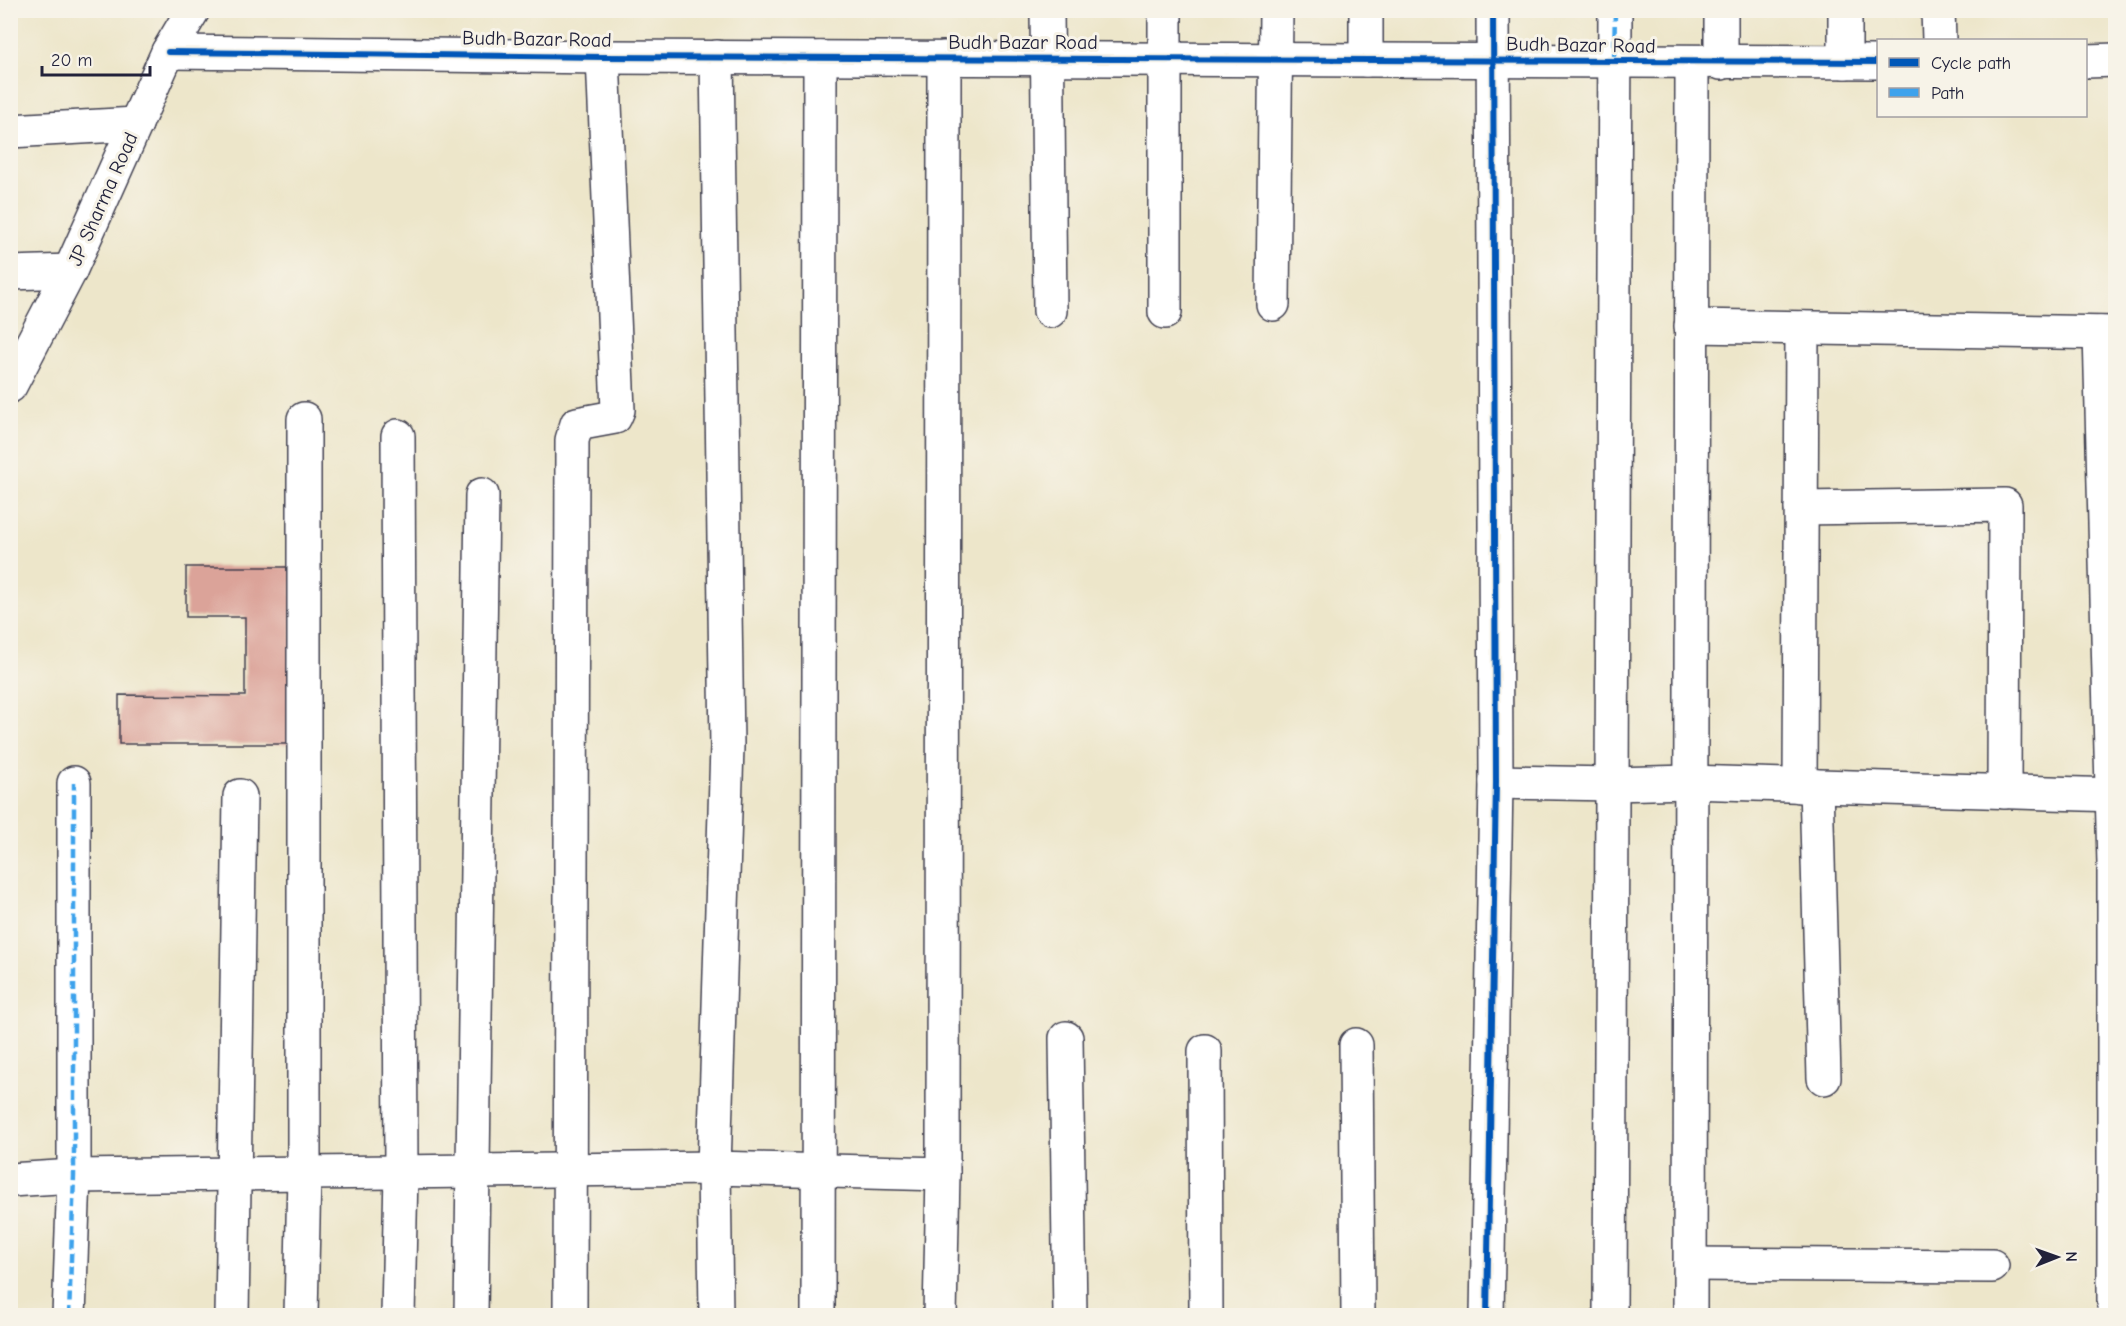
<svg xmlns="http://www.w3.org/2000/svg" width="2126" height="1326" font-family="'Comic Neue',sans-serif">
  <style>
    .building { fill: #dba399 }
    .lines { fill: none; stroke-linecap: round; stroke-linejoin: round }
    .minor-casing { stroke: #403f50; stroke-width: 36 }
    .tertiary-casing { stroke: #403f50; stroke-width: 36 }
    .minor { stroke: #fff; stroke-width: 33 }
    .tertiary { stroke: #fff; stroke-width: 33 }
    .quiet { stroke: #3ea2ec; stroke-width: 4.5; stroke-dasharray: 9 4.5; stroke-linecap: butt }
    .cycleway-casing { stroke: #f7f3e8; stroke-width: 10 }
    .cycleway { stroke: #0057b8; stroke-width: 6 }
    .labels { text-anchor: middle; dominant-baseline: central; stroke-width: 6; stroke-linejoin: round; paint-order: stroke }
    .street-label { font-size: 20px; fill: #22223b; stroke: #f7f3e8 }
  </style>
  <rect width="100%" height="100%" fill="#f7f3e8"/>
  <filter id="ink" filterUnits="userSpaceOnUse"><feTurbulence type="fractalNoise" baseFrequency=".0167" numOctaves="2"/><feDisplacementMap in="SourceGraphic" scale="12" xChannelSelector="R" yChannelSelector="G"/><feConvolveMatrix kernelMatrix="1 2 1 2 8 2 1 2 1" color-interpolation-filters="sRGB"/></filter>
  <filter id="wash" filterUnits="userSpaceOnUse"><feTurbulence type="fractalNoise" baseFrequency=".008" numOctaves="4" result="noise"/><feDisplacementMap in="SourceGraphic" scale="24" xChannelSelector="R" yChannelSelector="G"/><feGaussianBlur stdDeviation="1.35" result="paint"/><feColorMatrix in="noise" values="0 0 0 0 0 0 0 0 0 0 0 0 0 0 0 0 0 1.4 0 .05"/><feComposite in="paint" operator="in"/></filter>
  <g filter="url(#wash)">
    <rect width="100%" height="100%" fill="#ede6ca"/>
    <g id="blocks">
      <!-- building -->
      <polygon class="building" points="186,567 293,567 291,744 119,744 119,695 245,696 245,617 186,617"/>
    </g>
  </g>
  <g filter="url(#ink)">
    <use href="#blocks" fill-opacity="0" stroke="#403f50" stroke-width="1.5"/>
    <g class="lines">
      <!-- minor casing -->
      <g class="minor-casing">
        <g id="minor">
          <polyline points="1047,10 1050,311"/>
          <polyline points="1165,10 1165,312"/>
          <polyline points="1845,10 1845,62"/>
          <polyline points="1938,10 1939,40"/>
          <polyline points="168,52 603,57 1878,62"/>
          <polyline points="1366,60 1366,10"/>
          <polyline points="2086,61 2116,60"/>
          <polyline points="1721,63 1721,10"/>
          <polyline points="10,131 136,124"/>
          <polyline points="10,273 70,271"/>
          <polyline points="1273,304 1276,10"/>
          <polyline points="1691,326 2116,333"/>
          <polyline points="2100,333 2114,864 2114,1316"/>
          <polyline points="1801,508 2005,505 2004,792"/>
          <polyline points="1496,782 1613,784 1689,782 2116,795"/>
          <polyline points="1800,786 1802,328"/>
          <polyline points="1816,786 1824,1078"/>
          <polyline points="1066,1038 1070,1316"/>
          <polyline points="1356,1045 1358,1316"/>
          <polyline points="1205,1051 1206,1316"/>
          <polyline points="10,1180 74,1176 714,1168 943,1174"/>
          <polyline points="1690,1264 1992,1266"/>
          <polyline points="69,1316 74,1176 74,783"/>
          <polyline points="232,1316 240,796"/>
          <polyline points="301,1316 304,1174 304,419"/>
          <polyline points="398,1316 401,1172 398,436"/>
          <polyline points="471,1316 482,495"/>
          <polyline points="570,1316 572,440 577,424 615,417 618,410 603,57"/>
          <polyline points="716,1316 714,1168 727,747 717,57"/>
          <polyline points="818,1316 820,58"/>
          <polyline points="940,1316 943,1174 944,58"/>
          <polyline points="1487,1316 1496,782 1493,10"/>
          <polyline points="1610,1316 1615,10"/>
          <polyline points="1690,1316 1692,63"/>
        </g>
      </g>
      <!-- tertiary casing -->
      <g class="tertiary-casing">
        <polyline id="tertiary" points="10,386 70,271 168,52 193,10"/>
      </g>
      <!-- minor -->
      <use href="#minor" class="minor"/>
      <!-- tertiary -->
      <use href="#tertiary" class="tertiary"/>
      <!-- quiet -->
      <g class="quiet">
        <polyline points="1614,61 1615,10"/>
        <polyline points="69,1316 74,1176 74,783"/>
      </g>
      <!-- cycleway casing -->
      <g class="cycleway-casing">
        <g id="cycleway">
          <polyline points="168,52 603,57 1878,62"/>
          <polyline points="1487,1316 1496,782 1493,10"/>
        </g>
      </g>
      <!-- cycleway -->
      <use href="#cycleway" class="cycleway"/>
    </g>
  </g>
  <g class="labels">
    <!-- street labels -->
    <g class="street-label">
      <text transform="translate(537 39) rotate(1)">Budh Bazar Road</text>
      <text x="1023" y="42">Budh Bazar Road</text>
      <text transform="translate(1581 45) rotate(1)">Budh Bazar Road</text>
      <text transform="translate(103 199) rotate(-66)">JP Sharma Road</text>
    </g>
  </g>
  <!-- margin -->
  <rect width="2126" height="1326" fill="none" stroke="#f7f3e8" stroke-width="36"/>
  <!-- legend -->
  <rect x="1877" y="39" width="210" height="78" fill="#f7f3e8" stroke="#a29fa3" stroke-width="1.5"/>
  <rect x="1889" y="58" width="30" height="9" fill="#0057b8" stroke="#a29fa3" stroke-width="1.5"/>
  <text x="1931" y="69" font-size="18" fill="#22223b">Cycle path</text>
  <rect x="1889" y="88" width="30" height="9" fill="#3ea2ec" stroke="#a29fa3" stroke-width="1.5"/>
  <text x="1931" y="99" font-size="18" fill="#22223b">Path</text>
  <!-- north arrow -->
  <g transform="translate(2057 1257) rotate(89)" stroke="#f7f3e8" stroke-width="4.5" paint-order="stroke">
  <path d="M0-4.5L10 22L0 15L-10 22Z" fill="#22223b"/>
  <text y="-9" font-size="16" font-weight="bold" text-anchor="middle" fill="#22223b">N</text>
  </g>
  <!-- scale -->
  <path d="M42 66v9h108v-9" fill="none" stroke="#22223b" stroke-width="3"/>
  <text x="51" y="66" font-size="18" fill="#22223b" stroke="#f7f3e8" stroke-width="4.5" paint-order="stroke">20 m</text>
</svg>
